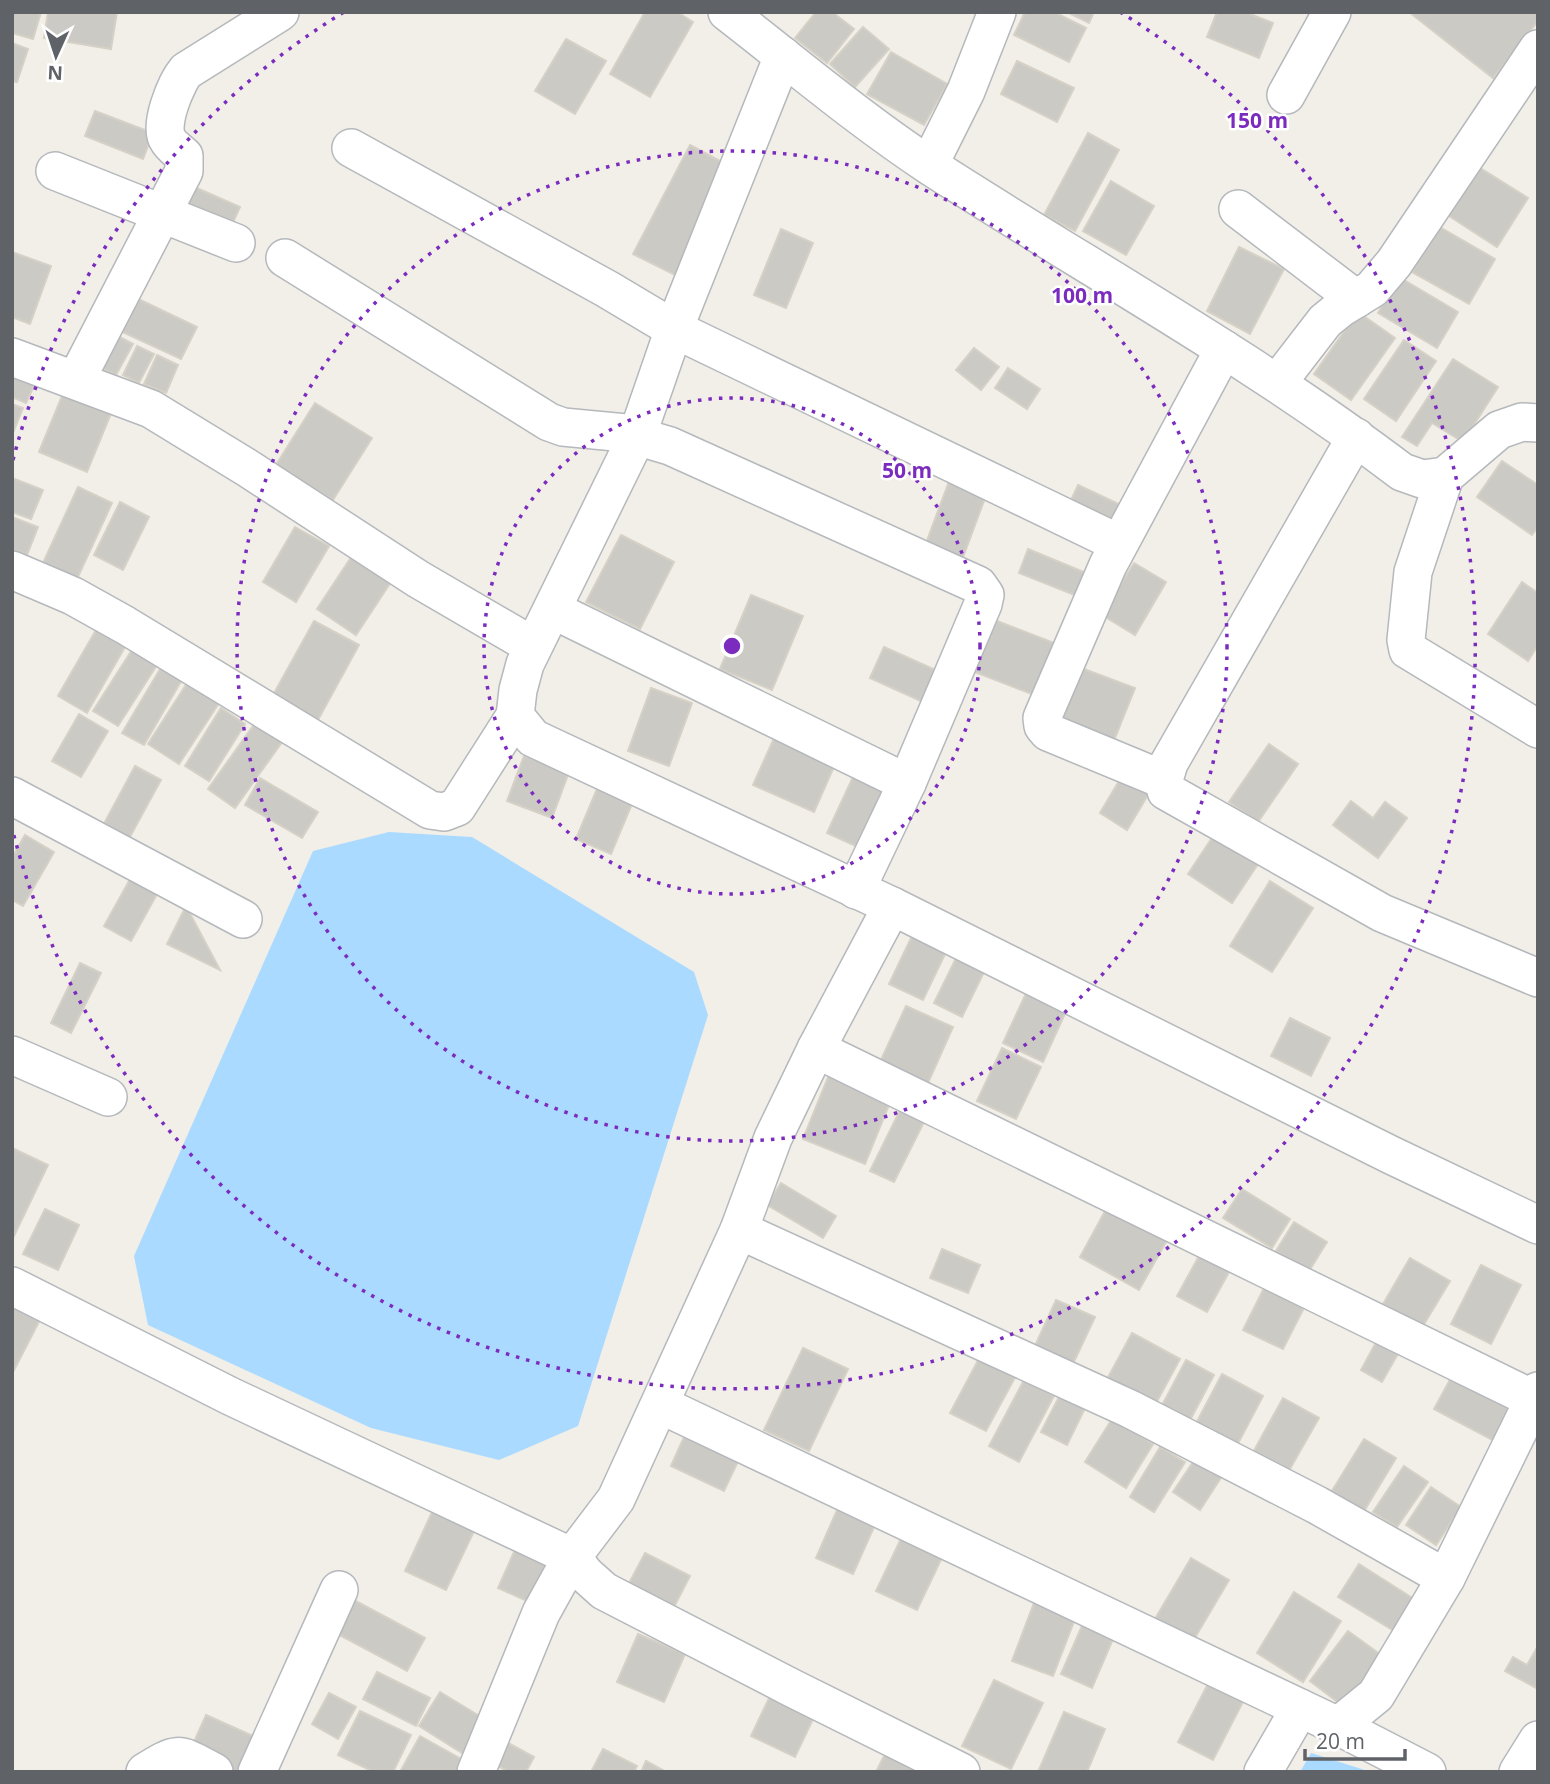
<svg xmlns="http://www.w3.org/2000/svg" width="1550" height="1784" font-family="'Open Sans',sans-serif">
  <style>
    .water { fill: #aadaff }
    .building { fill: #cccac5; stroke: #d6d1c6; stroke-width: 2 }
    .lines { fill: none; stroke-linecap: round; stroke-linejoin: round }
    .minor-casing { stroke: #b5b8bc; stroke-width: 40 }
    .minor { stroke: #fff; stroke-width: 37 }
    .ring { fill: none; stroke: #7b2cbf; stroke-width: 3.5; stroke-dasharray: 3.5 7 }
    .centre { fill: #7b2cbf; stroke: #fff; stroke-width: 3.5 }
    .ring-label { font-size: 21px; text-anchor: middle; font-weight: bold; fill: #7b2cbf; stroke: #fff; stroke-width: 5; stroke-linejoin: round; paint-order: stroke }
  </style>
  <rect width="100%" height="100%" fill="#f1efe8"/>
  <!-- water -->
  <g class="water">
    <polygon points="389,832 472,837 694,972 708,1015 578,1426 499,1460 371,1428 148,1325 134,1256 313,851"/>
    <polygon points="1311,1753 1371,1772 1300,1772"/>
  </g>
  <!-- building -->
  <g class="building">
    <polygon points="12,12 41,12 33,39 12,33"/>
    <polygon points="48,12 117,12 111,49 44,38"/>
    <polygon points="645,12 677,12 693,22 650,97 610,74"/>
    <polygon points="816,12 832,12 854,29 827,63 795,38"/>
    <polygon points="1025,12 1054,12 1086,28 1069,62 1014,35"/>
    <polygon points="1067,12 1094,12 1089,23"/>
    <polygon points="1217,12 1245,12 1273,23 1259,58 1207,37"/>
    <polygon points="1409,12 1538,12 1538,21 1493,78"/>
    <polygon points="863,27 889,49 855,87 830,64"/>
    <polygon points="566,39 606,61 575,114 535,91"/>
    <polygon points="12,43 28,49 17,82 12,81"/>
    <polygon points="891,52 947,84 924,125 867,94"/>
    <polygon points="1017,61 1074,88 1057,122 1001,94"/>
    <polygon points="95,111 153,133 143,159 85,136"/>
    <polygon points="1088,133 1119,150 1075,231 1044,215"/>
    <polygon points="690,145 735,169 679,277 633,254"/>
    <polygon points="1477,166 1528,198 1497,247 1446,214"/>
    <polygon points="1111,181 1154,206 1126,255 1083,231"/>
    <polygon points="183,182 240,207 230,229 174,203"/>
    <polygon points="1438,226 1495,259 1469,304 1412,272"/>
    <polygon points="781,229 813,243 786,308 754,295"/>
    <polygon points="1239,247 1284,269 1250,334 1207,311"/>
    <polygon points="12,252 51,266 30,324 12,317"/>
    <polygon points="1399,277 1458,312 1437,348 1378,313"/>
    <polygon points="132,296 197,327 181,359 116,329"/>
    <polygon points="1358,312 1395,338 1351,400 1314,374"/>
    <polygon points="116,335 133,344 116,375 99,367"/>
    <polygon points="1404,340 1436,361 1396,421 1364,399"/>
    <polygon points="137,346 154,354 139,383 123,375"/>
    <polygon points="974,348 999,367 981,390 956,370"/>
    <polygon points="157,355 178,365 166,393 144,384"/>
    <polygon points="1453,359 1498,387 1463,442 1432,423 1417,446 1402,437"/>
    <polygon points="12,368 37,379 26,403 12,397"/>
    <polygon points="1008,368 1040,389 1027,409 995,388"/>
    <polygon points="64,391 112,411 87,472 39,452"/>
    <polygon points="315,403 372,438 333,500 276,465"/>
    <polygon points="12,404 23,408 12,435"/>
    <polygon points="1502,461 1538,485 1538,527 1532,535 1477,497"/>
    <polygon points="951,476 988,490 962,560 925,546"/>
    <polygon points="12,478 43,490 31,519 12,512"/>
    <polygon points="1078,485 1125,507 1113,531 1067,509"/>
    <polygon points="78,487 112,503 77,579 43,563"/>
    <polygon points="120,502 149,517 123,570 94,555"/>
    <polygon points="12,517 38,527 27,555 12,549"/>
    <polygon points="295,527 329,546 296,602 263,582"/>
    <polygon points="621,535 674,562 640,629 586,602"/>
    <polygon points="1028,549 1091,575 1082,598 1019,573"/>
    <polygon points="352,556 391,582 356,635 317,609"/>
    <polygon points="1134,563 1166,582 1135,635 1102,615"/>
    <polygon points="1522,582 1538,593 1538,645 1528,661 1488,634"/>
    <polygon points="751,595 803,616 772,690 720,669"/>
    <polygon points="992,619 1062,646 1042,698 972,671"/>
    <polygon points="314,621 359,645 318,720 273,695"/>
    <polygon points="100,623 129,640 87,713 58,696"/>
    <polygon points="137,642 162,657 118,726 93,711"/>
    <polygon points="884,647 949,676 936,708 870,678"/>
    <polygon points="166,659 187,671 144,745 122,733"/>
    <polygon points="1076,666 1135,688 1113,743 1055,721"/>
    <polygon points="189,680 221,700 179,764 148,744"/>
    <polygon points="651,688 692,703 669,766 628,751"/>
    <polygon points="221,708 245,724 209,781 185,766"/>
    <polygon points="79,714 108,731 81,777 52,761"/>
    <polygon points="258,719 285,738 235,808 208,789"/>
    <polygon points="779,727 840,753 814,812 753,785"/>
    <polygon points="1269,744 1298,764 1258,822 1229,802"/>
    <polygon points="524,756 569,772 552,818 507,801"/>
    <polygon points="135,766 161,780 125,846 99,833"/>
    <polygon points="858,766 901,786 871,853 827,833"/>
    <polygon points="1128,766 1155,783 1127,830 1100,813"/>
    <polygon points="260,778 318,812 302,838 245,805"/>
    <polygon points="599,784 634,799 611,854 576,839"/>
    <polygon points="1351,801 1373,818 1385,802 1407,818 1378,858 1333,825"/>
    <polygon points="25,835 54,852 23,906 12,900 12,858"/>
    <polygon points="1214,835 1258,864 1232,903 1188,874"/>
    <polygon points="134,872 161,887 131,941 104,926"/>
    <polygon points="1270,881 1313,908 1272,972 1230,946"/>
    <polygon points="186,906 220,970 167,944"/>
    <polygon points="912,936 946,952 923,1000 889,984"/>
    <polygon points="958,954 986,968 962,1017 934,1003"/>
    <polygon points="80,963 101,973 71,1033 51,1023"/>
    <polygon points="1028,989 1068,1007 1043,1062 1003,1043"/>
    <polygon points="906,1006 953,1027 928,1083 880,1062"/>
    <polygon points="1290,1018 1330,1038 1311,1076 1271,1056"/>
    <polygon points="1002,1048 1041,1067 1016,1119 977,1101"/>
    <polygon points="833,1065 895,1090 865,1164 803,1139"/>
    <polygon points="908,1094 932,1106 894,1182 870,1171"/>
    <polygon points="12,1148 48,1165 12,1240"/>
    <polygon points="781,1183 836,1216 823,1238 767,1205"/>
    <polygon points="1242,1189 1290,1219 1272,1248 1223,1218"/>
    <polygon points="1110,1202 1170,1235 1139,1290 1080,1257"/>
    <polygon points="45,1209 79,1225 58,1270 23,1254"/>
    <polygon points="1294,1222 1327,1242 1309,1271 1276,1251"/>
    <polygon points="1204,1247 1234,1263 1207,1312 1177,1296"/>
    <polygon points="942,1249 980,1265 968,1293 930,1278"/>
    <polygon points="1410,1258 1450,1281 1423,1326 1383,1304"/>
    <polygon points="1481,1265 1521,1285 1491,1344 1451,1324"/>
    <polygon points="1268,1280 1308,1300 1283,1349 1243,1330"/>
    <polygon points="12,1296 44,1312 12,1374"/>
    <polygon points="1056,1300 1095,1317 1072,1366 1034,1348"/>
    <polygon points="1132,1333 1180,1359 1154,1407 1106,1381"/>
    <polygon points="1381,1333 1403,1345 1382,1382 1361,1370"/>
    <polygon points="803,1348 848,1369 809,1451 764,1430"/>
    <polygon points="983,1351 1019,1370 986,1431 950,1413"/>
    <polygon points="1186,1360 1214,1375 1187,1426 1159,1411"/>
    <polygon points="1222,1374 1263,1396 1233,1453 1192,1431"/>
    <polygon points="1453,1374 1517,1408 1498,1443 1434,1409"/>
    <polygon points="1024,1380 1054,1396 1019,1462 989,1446"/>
    <polygon points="1064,1387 1089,1400 1067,1445 1041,1432"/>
    <polygon points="1283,1398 1319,1418 1286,1476 1251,1456"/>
    <polygon points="1112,1419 1153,1444 1126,1488 1085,1462"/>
    <polygon points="688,1428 742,1453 724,1491 671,1466"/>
    <polygon points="1364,1439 1396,1458 1364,1511 1332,1491"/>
    <polygon points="1160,1447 1185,1462 1154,1512 1130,1497"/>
    <polygon points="1197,1456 1224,1473 1200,1510 1173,1492"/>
    <polygon points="1404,1466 1428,1482 1397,1527 1373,1512"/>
    <polygon points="1431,1487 1461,1507 1436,1545 1406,1525"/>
    <polygon points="841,1501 878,1518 853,1574 816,1558"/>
    <polygon points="433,1510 475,1529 446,1590 405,1571"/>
    <polygon points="906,1528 947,1547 917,1610 876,1591"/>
    <polygon points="521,1536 560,1554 538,1606 498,1588"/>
    <polygon points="645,1553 690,1576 672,1611 627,1587"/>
    <polygon points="1191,1558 1229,1580 1193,1641 1155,1619"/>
    <polygon points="1359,1564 1414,1599 1394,1631 1338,1597"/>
    <polygon points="1294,1592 1341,1621 1303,1682 1257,1653"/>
    <polygon points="1037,1595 1078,1611 1053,1676 1012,1661"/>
    <polygon points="350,1598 425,1638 407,1671 332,1631"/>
    <polygon points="1088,1612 1119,1625 1092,1688 1061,1674"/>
    <polygon points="1348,1631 1381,1655 1343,1706 1310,1681"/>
    <polygon points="638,1634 685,1654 664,1702 617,1682"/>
    <polygon points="1538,1646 1538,1689 1505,1671 1513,1657 1527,1665"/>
    <polygon points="377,1672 430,1698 416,1726 363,1699"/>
    <polygon points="1212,1676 1247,1694 1213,1760 1178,1742"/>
    <polygon points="994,1680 1043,1703 1011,1769 962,1746"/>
    <polygon points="440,1692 491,1723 470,1758 419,1726"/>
    <polygon points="329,1693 356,1707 338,1739 312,1724"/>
    <polygon points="771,1694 815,1715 795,1757 751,1736"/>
    <polygon points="360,1711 411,1735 393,1772 374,1772 338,1755"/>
    <polygon points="1064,1712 1105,1729 1087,1772 1038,1772"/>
    <polygon points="206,1715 262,1740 248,1772 231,1772 189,1753"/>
    <polygon points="420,1736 470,1764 466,1772 400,1772"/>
    <polygon points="508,1743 534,1757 526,1772 509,1772 496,1765"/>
    <polygon points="603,1749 637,1766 634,1772 591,1772"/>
    <polygon points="887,1750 931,1772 876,1772"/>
    <polygon points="646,1761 666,1772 641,1772"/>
  </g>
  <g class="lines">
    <!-- minor casing -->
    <g class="minor-casing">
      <g id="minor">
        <path d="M727 12C794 64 859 119 930 166 1088 268 1252 358 1402 472L1422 479 1445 476 1499 430 1522 422 1538 423"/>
        <polyline points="783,56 674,329 637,436 525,664 518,690 515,716 533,738 892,906 1391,1155 1538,1225"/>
        <polyline points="1286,95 1332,12"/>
        <polyline points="351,148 607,289 674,329 1118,543"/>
        <polyline points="929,165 966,91 997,12"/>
        <polyline points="55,171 236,243"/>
        <polyline points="1238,209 1356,299"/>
        <polyline points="285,258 549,422 563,427 626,433 670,446 978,585 985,595 983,604 907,783 856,890"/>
        <polyline points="12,357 151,409 249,469 418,579 533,646"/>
        <path d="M76 380 184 171V156C179 151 171 146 168 140 158 126 176 83 186 71L280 12"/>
        <polyline points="1278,382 1325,321 1341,308 1372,289 1394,263 1538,49"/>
        <polyline points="1356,437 1169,763 1164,780 1166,791 1382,913 1538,978"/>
        <polyline points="1445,476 1413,572 1406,640 1408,650 1538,729"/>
        <polyline points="12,570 73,596 125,625 430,810 444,812 457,807 515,716"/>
        <polyline points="553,610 907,783"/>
        <polyline points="1164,780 1048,732 1043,726 1042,718 1108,565 1224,349"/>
        <polyline points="12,796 243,919"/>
        <polyline points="816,1049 1533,1399"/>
        <polyline points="12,1055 108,1097"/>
        <polyline points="739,1230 773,1138 816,1049 892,906"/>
        <polyline points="12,1286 230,1396 572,1557 585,1574 604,1591 792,1688 961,1772"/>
        <polyline points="661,1405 1338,1726 1376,1695 1446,1578"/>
        <polyline points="1338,1726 1427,1772"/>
        <path d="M145 1772C180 1750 178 1753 214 1772"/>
        <polyline points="257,1772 339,1590"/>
        <polyline points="476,1772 541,1613 572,1557 616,1499 739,1230 1130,1409 1317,1505 1446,1578 1538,1391"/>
        <polyline points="1263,1772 1300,1708"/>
        <polyline points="1518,1772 1538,1740"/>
      </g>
    </g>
    <!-- minor -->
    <use href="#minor" class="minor"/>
  </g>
  <!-- distance rings -->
  <g class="ring">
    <circle cx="732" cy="646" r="248"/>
    <circle cx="732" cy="646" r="495"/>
    <path d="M13 460A743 743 0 0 1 344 12M1120 12A743 743 0 1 1 13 832"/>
  </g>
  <circle cx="732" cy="646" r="10" class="centre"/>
  <g class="ring-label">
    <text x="1257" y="128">150 m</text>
    <text x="1082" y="303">100 m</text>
    <text x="907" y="478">50 m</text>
  </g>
  <!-- border -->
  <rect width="1550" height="1784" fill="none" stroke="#5f6368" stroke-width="28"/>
  <!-- north arrow -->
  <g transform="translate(56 56) rotate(183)" stroke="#ffffff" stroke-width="5" paint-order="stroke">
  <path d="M0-5L12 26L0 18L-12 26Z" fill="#5f6368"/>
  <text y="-10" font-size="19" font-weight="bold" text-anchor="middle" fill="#5f6368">N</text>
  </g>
  <!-- scale -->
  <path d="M1305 1749v10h100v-10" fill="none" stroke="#5f6368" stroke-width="3.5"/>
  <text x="1316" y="1749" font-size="21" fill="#5f6368" stroke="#ffffff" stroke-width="5" paint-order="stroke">20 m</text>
</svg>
